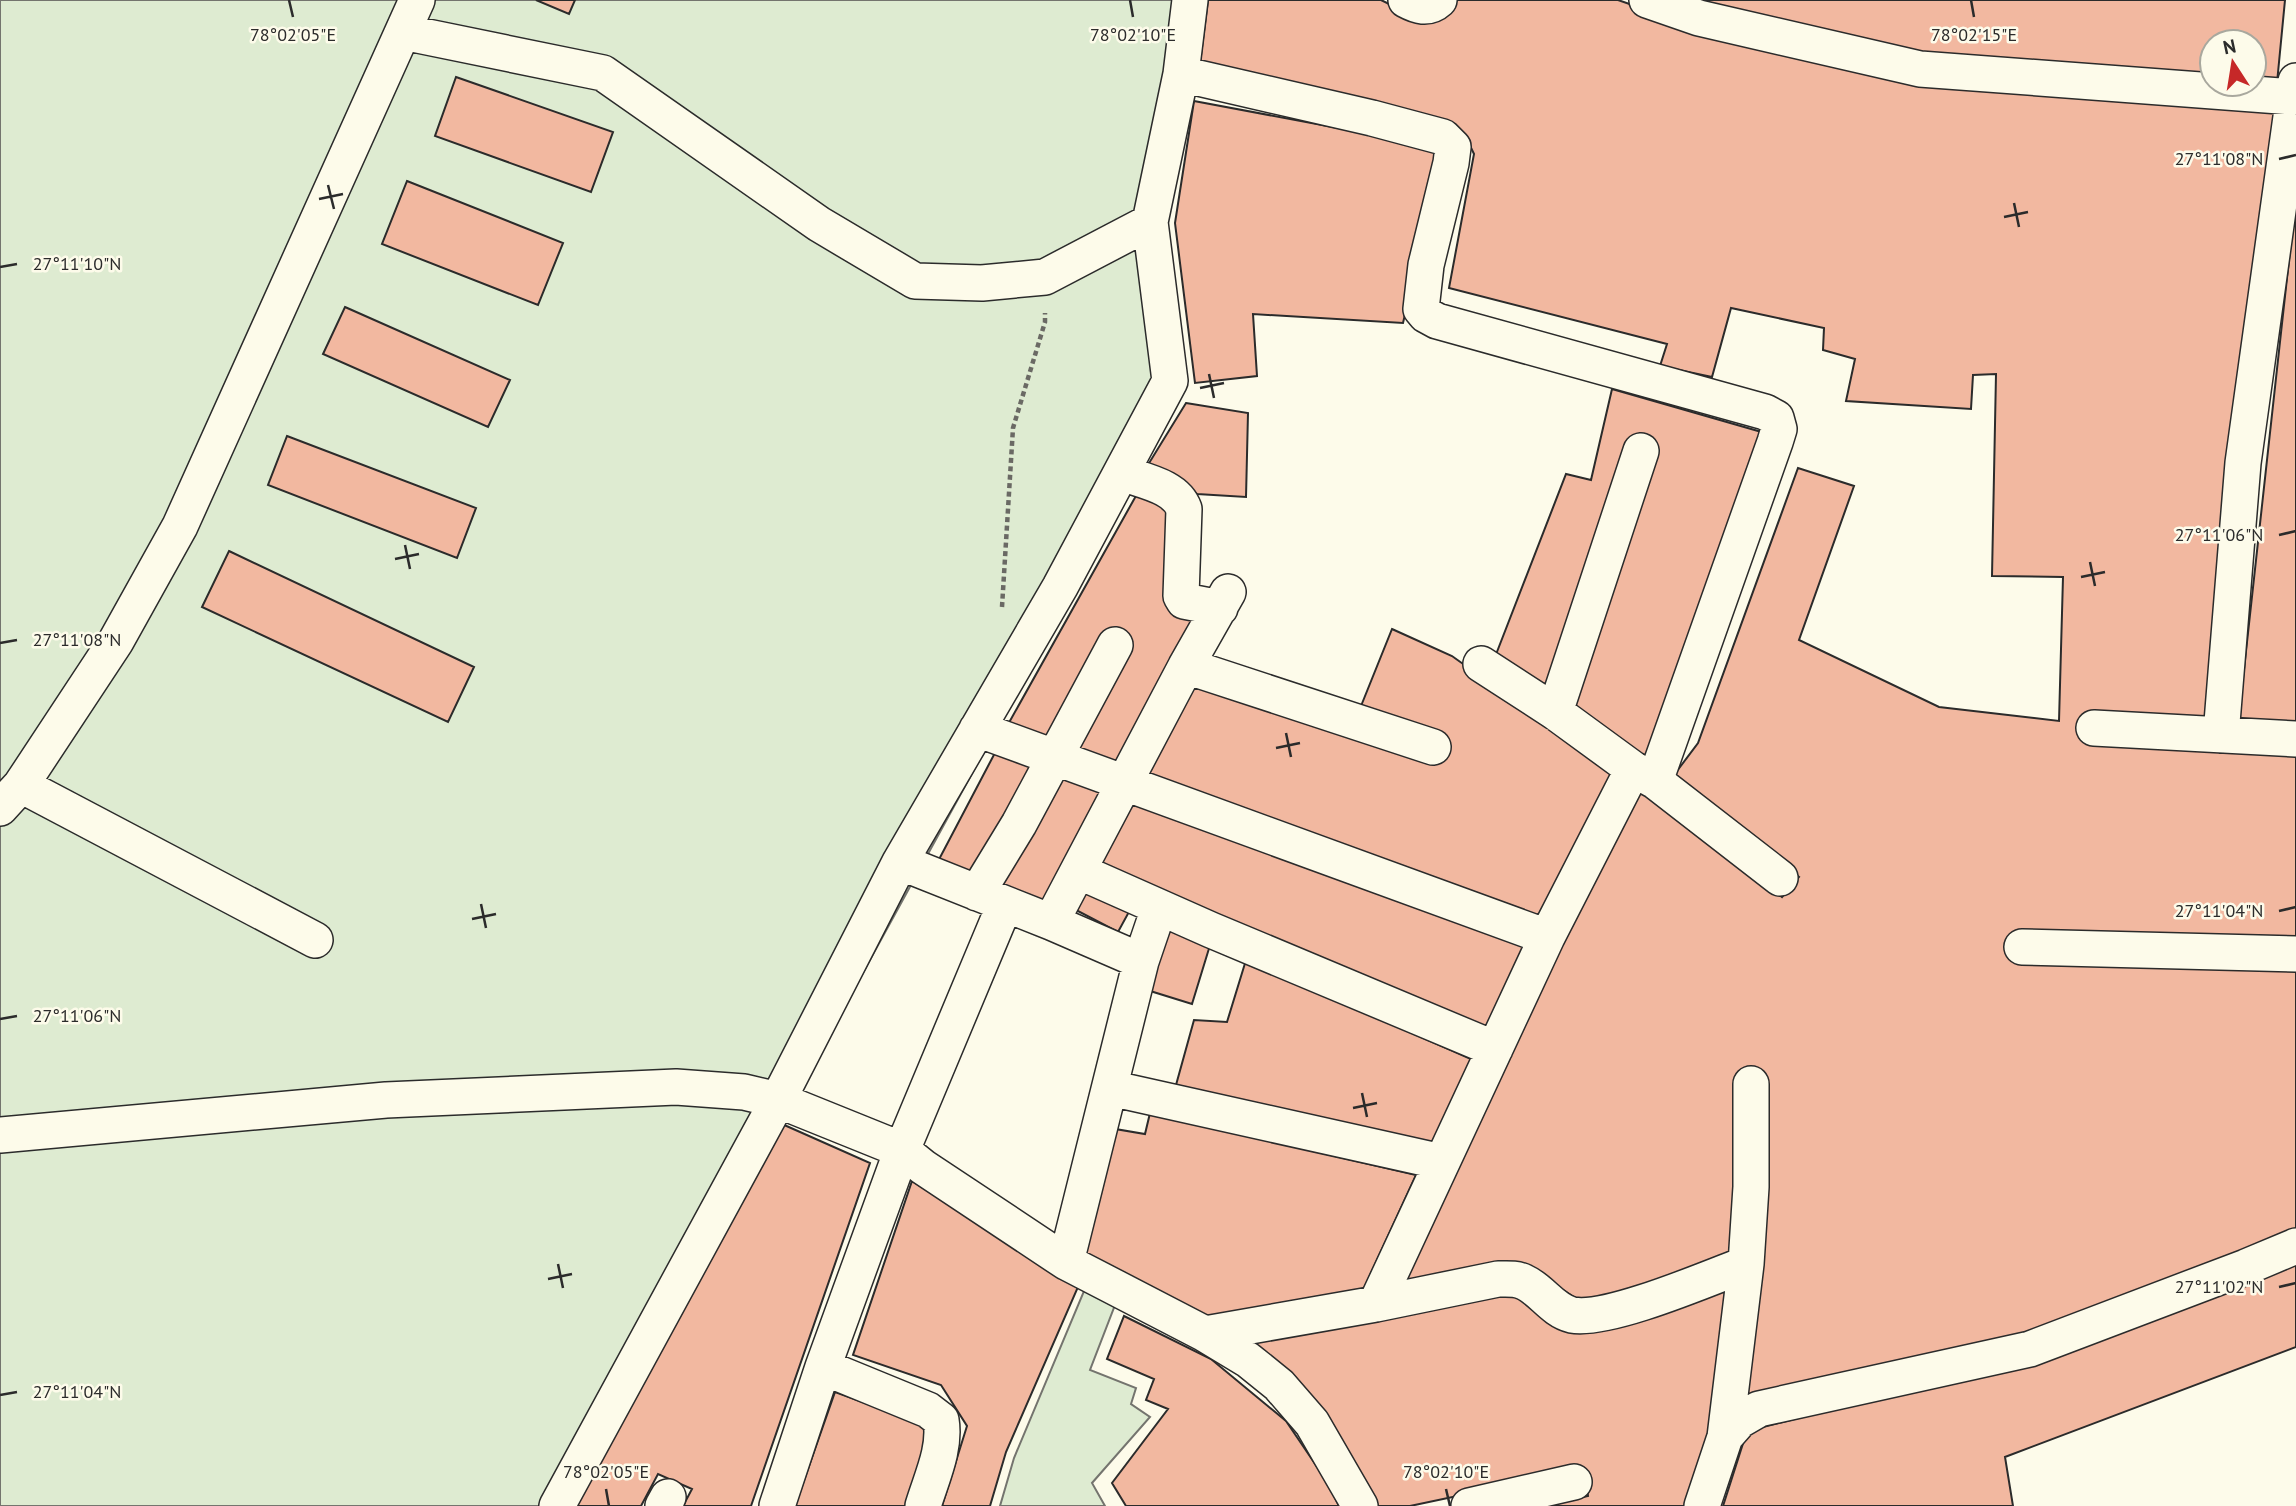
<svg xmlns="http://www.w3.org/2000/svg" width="2296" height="1506" viewBox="0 0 2296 1506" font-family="'PT Sans',sans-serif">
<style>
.green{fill:#deebd1;stroke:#74746e;stroke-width:2}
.building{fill:#f2b8a0;stroke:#2b2b2b;stroke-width:2}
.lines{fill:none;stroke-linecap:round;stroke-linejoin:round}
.street-casing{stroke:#2b2b2b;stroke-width:38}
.path{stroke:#6a6964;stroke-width:4.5;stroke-dasharray:5 3.5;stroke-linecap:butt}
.street{stroke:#fdfbea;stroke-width:35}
.ticks{fill:none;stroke:#2b2b2b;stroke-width:2.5}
.ticks-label{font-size:18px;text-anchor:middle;fill:#2b2b2b;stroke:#fdfbea;stroke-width:5;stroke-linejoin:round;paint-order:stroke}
</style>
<rect width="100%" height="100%" fill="#fdfbea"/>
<path class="green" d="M0,0h1198l-33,224 17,160 -109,205 -502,917h-571z
M1084,1291l31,14 -25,65 46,18 -5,16 19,13 -58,66 13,23h-105l14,-48z"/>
<path class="building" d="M536,0h39l-6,14z
M1208,0h173l41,20 29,-20h167l78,27 583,81 -69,615 -126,-6 -4,21 216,13v481l-257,100 -294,68 -11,-145 -149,49 -42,-27 -141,6 86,-186 153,-313 141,113 17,-20 -128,-98 27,-36 100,-275 56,18 -55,154 140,67 120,14 4,-144 -71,-1 4,-202 -23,1 -2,34 -125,-8 9,-42 -32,-9 1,-22 -93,-20 -19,69 -52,-11 7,-22 -218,-56 25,-134 -10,-21 -264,-70z
M1690,0h595l-8,83 -23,-2v-39h-42v36l-285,-21z
M456,77l157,55 -22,60 -156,-56z
M1194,101l176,33 73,19 -40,170 -150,-9 4,62 -62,7 -20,-160z
M407,181l156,62 -25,62 -156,-61z
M2296,196v530l-58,-2z
M345,307l165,73 -22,47 -165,-73z
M1612,389l153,44 -117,331 -78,-56 87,-263 -21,-10 -90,256 -51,-34 71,-183 25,6z
M1186,403l62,10 -2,84 -49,-3 -51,-26z
M287,436l189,72 -19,50 -189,-73z
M1137,494l32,14 33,112 -81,149 -47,-17 58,-110 -20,-10 -68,111 -38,-15z
M229,551l245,116 -26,55 -246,-115z
M1392,629l60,27 166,119 -78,149 -400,-146 52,-95 169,23z
M997,749l40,14 -63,120 -39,-16z
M1059,773l51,13 -62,120 -51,-19z
M1133,799l397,144 -41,91 -392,-170z
M1085,887l45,23 -12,22 -44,-23z
M1167,928l44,14 -19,62 -45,-14z
M1246,960l225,99 -40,88 -255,-62 18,-65 33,2z
M1150,1113l266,62 -55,120 -151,24 -131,-66 36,-124 30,5z
M782,1124l88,39 -119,343h-68l9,-17 -34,-15 -17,32h-68z
M912,1181l166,106 -72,165 -16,54h-48l25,-80 -26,-41 -88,-30z
M2296,1260v87l-291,110 8,49h-290l24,-75 296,-74z
M1734,1280l-23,155 -26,71h-142l45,-10 -3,-27 -175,37h-37l-125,-163 243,-51 31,3 36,28z
M1124,1316l87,43 75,62 42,62 11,23h-213l-14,-23 56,-74 -22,-9 8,-21 -47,-20z
M835,1392l88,32 7,22 -20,60h-115z"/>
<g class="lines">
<g class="street-casing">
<path id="street" d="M1406,0c11,6 22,10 33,0
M1647,0l52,18 221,51 373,28
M403,32l200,41 216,151 96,57 67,2 63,-6 105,-55 31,-148 9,-74
M1181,74l191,44 71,19 10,10 -2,16 -25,102 -5,44 5,6 11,6 328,91 11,6 3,11 -4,13 -120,339
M1122,473c21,8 54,13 62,36l-3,87 3,5 36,7
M1481,664l74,48 78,57 22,12 125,97
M1186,666l247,81
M1555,712l86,-261
M2094,728l202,11
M977,729l570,208
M2221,735l22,-272 53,-382
M21,785l294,155
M0,808l21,-23 95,-144 64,-115 237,-526
M900,862l151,60 90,39
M1078,871l133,59 284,119
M977,893l42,-69 96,-179
M1051,922l135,-256 42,-74
M2022,947l274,7
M1110,1088l332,74
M0,1135l386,-35 290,-13 68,5 34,8 124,50 21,17 143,95 139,72 43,26 31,25 33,38 48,83
M1066,1262l75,-301 18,-53
M1376,1304l171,-367 86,-168
M1205,1334l171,-30 122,-25c9,0 18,-1 26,3 18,8 28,28 48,33 35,7 137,-37 174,-51
M823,1367l105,43 13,10c5,29 -10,59 -18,86
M1725,1437l21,-173 5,-77v-103
M557,1506l221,-406 122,-238 160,-275 110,-206 -20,-159
M663,1506l5,-9
M777,1506l46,-139 79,-217 103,-246
M1469,1506l105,-24
M1702,1506l23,-69 15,-17 19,-11 271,-60 216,-82 50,-21"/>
</g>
<path class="path" d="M1002,607l11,-179 32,-106v-9"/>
<use href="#street" class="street"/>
</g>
<path class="ticks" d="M289,0l4,17M1130,0l3,17M1971,0l3,17M2279,159l17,-4M328,185l6,24M319,199l24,-5M2014,203l5,24M2004,217l24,-5M0,267l17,-3M1209,374l5,24M1200,388l24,-5M2279,535l17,-4M405,545l5,24M395,559l24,-5M2090,562l5,24M2081,577l24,-5M0,643l17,-3M1286,733l5,24M1276,748l24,-5M481,904l5,24M2279,911l17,-4M472,919l24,-5M0,1019l17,-3M1362,1093l5,24M1353,1108l24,-5M558,1264l5,24M548,1279l24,-5M2279,1287l17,-4M0,1395l17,-3M606,1489l3,17M1446,1489l4,17"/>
<g class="ticks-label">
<text x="293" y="41">78°02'05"E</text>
<text x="1133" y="41">78°02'10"E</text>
<text x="1974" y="41">78°02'15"E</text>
<text x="2219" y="165">27°11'08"N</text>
<text x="77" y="270">27°11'10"N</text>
<text x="2219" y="541">27°11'06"N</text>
<text x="77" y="646">27°11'08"N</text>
<text x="2219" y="917">27°11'04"N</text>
<text x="77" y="1022">27°11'06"N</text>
<text x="2219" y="1293">27°11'02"N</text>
<text x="77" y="1398">27°11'04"N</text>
<text x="606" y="1478">78°02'05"E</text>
<text x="1446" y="1478">78°02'10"E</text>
</g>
<g transform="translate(2233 63) rotate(348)"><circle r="33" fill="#fdfbea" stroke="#a9a89e" stroke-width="2"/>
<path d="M0-5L12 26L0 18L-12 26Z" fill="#c62828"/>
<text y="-10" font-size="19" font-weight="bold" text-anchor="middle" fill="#2b2b2b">N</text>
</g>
</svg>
